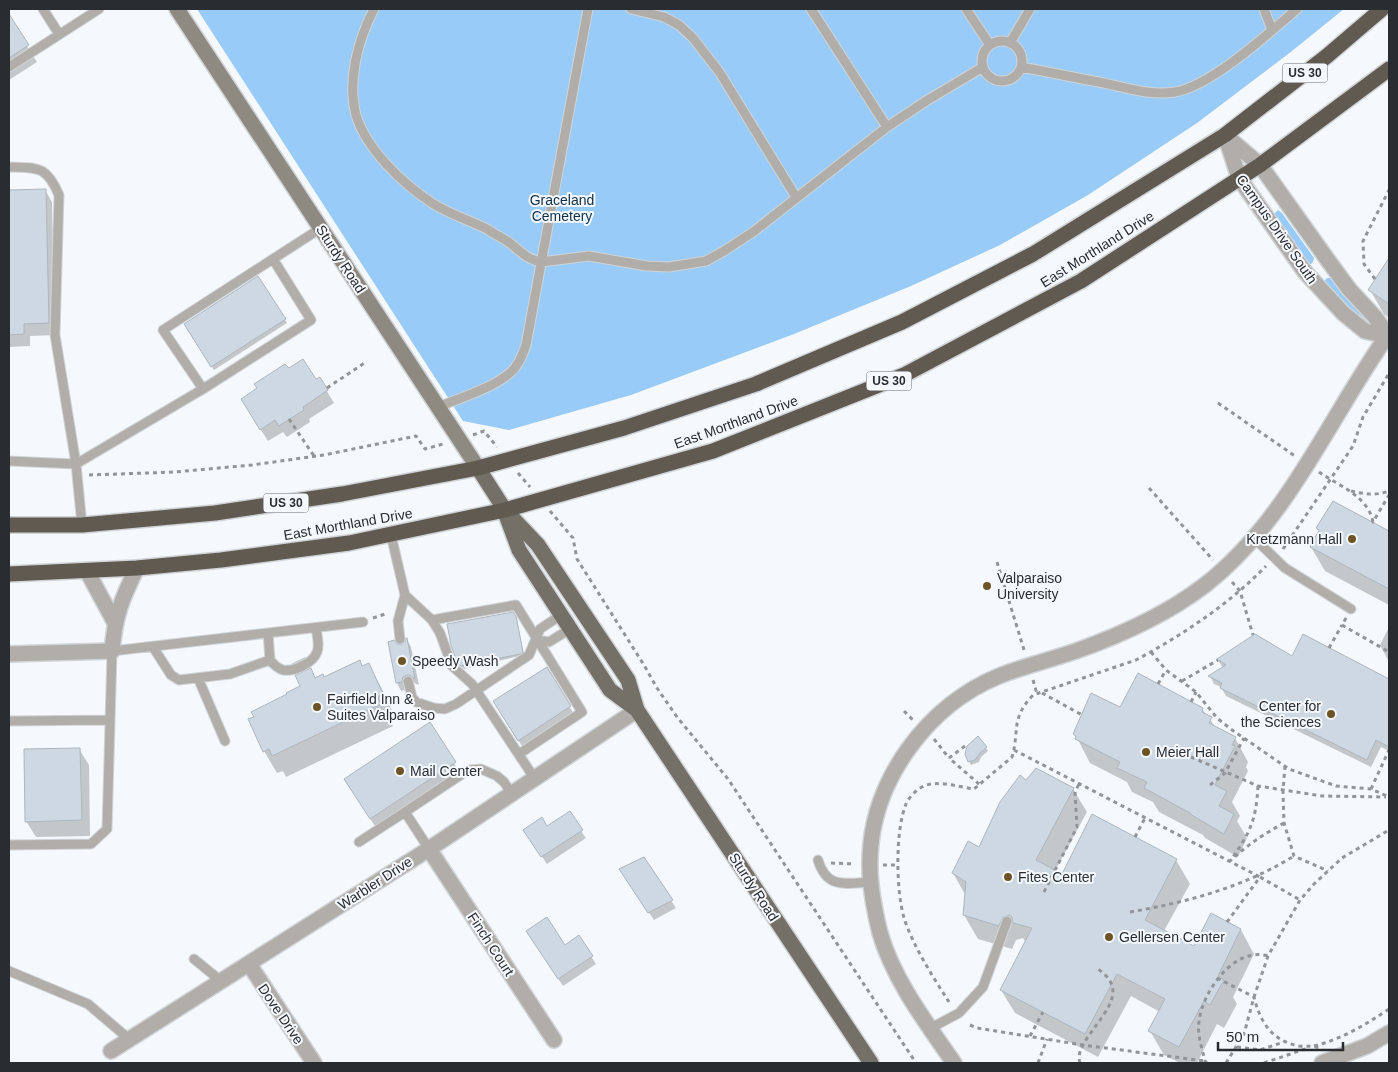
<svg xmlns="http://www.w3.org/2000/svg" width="1398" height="1072" viewBox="0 0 1398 1072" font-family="Helvetica,sans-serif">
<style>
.green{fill:#98cbf7}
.shadow{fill:#0003}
.building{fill:#ced8e2;stroke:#acb6c0}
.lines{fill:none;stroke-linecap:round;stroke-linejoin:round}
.lane-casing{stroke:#d0d4d8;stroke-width:11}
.street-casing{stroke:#d0d4d8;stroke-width:18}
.secondary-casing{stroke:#d0d4d8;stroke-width:18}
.primary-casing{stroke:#d0d4d8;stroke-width:18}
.highway-casing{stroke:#d0d4d8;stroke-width:18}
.path{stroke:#919599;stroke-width:3;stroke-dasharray:4 4;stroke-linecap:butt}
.lane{stroke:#b1aea9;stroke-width:9}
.street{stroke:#b1aea9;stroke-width:15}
.secondary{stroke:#8e8a82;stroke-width:15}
.primary{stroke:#757067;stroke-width:15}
.highway{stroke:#605a50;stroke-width:15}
.poi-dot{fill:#6d5425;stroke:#f5f9fd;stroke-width:2}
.labels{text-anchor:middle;stroke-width:4;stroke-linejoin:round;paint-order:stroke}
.shield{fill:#f5f9fd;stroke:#666a6e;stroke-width:1}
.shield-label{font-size:12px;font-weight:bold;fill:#292c30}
.park-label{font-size:14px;fill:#0e2f49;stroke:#f5f9fd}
.street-label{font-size:14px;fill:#292c30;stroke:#f5f9fd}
.poi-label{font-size:14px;fill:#292c30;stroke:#f5f9fd;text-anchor:start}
</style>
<rect width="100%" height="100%" fill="#f5f9fd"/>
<path class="green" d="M197,9h1147l-52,42 -95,72 -109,72 -88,50 -89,41 -117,48 -163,61 -122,35 -46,-9z
M1278,210l4,3 32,45 -1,4 -3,3 -3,-2 -32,-44 -1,-5z
M1327,278h4l42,47 -31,-22 -17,-19 -1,-3z"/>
<path class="shadow" d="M9,17l28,45 -28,18z
M45,190l7,12 3,133 -25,1v10l-21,1v-156z
M1389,260v58l-5,-4 -14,-24z
M258,278l29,45 -73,47 -29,-45z
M288,370l28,11 3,-3 15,25 -25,16 1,3 -23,15 -4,-5 -15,9 -19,-30z
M1334,503l55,29v73l-64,-34 -14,-24 8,-16 -1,-3z
M512,613l5,8 7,34 -60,14 -3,-3 -3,-4z
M1389,627v35l-9,-17z
M1304,636l85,44v71l-8,-4 -10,20 -145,-71 -5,-9 -7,-3 -4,-8 13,-8 -5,-8 74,-2z
M407,640l4,7 8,38 -7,-3 -6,8 -5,1 -4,-8 -8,-40 12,3z
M305,657l1,3 -13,7 -2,-3z
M360,662l2,5 6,-3 13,23 14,30 -6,2 4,7 -107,51 -3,-6 -6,2 -13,-22 -9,-34 46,-31 9,-16 6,9h8z
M546,668l31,51 -51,33 -25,-38z
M1121,709h81l15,20 18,9 13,24 -2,5 2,4 -16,31 8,14 -3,5 10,17 -9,19 -33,-19 -2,-3 -44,-23 -6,-10 -21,-10 -5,-10 -37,-19 -15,-29z
M429,724l35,55 -84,55 -35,-54z
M986,748l2,3 -7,6 -2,5 -8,3 -2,-4z
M79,749l10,16 1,71 -54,1 -10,-16z
M1027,781l46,8 14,23 -32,59 8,4 113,-15 14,24 -26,47 30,16 47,-17 13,24 -21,43 4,7 -13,24 -7,-4 -20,39h-17l-16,-8 -14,-24 10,-19 -29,-16 -33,61 -83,-44 -14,-23 25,-47 -3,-5 -7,2 -4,9 -34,-10 -14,-24 2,-19 -13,-23 26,-24z
M547,828l34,3 5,7 -39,26 -18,-26z
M644,858l32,50 -22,12 -29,-43z
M579,937l17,27 -33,22 -31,-47 32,7z"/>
<path class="building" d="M9,14l20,31 -20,13z
M46,189l3,134 -25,1v10l-15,1v-145z
M1389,258v46l-21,-14z
M258,276l28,43 -75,48 -27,-43z
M303,359l13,20 4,-2 8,13 -25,17 1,3 -25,16 -4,-6 -15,10 -19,-31 16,-11 -3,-4 31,-20 4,4z
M1333,501l56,30v58l-79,-42 9,-17 -3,-2z
M513,612l3,4 7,36 -3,2 -59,12 -4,-4 -6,-17 -4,-21z
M1255,634l37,22 11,-22 86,45v68l-13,-7 -9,20 -147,-72 2,-5 -14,-7 18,-11 -9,-6z
M406,638h1l8,41 -5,-4h-3l-4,2 -1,5 -6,1 -8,-41 6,-2 3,4 4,1 4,-3z
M360,660l2,6 7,-3 14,31 -6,3 4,7 -109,52 -3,-7 -6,3 -15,-33 6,-2 -3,-5 36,-18 -1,-1 14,-7 -5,-11 16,-7 4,10 8,-4 1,3z
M547,667l24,39 -53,35 -25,-40z
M1138,673l65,35 -1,4 10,5 -3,6 27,14 -4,8 3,1 -20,39 12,6 -8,15 15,8 -10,20 -34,-20v-1l-46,-25 3,-6 -30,-14 3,-6 -45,-23 1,-3 -3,-2 18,-41 29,14z
M430,722l26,40 -86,57 -26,-40z
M978,736l9,11 -7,6 -5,7 -7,2 -3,-8 2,-8z
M80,748l2,72 -57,2 -1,-73z
M1036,768l38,20 -38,72 26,14 30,-60 85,45 -32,61 49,26 17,-33 30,16 -23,47 6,4 -14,25 -6,-4 -25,46 -31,-16 17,-32 -48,-25 -32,60 -85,-44 32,-62 -19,-5 -1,-6 -3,-2 -6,2 -4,9 -36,-11 3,-33 -14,-9 16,-32 11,6 21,-45 20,-27 6,5z
M570,811l13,19 -42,27 -18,-27 19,-13 5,9z
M644,857l29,43 -25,13 -29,-44z
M547,917l18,28 14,-10 14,21 -35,23 -32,-48z"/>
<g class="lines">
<g class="lane-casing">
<path id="lane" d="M43,9l16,25
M374,9c-16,31 -27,71 -18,106 10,34 47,69 76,88 17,11 37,17 55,26 7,5 16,9 23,14 10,8 18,17 31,19l48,-6 58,10 22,1 37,-6 18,-10 29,-19 134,-105 39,-26 57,-34
M631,9l33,8 15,8 14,13 27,35 76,124
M811,9l76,118
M966,9l24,36
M1264,9l8,21
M982 61a20 20 0 1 1 40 0a20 20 0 1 1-40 0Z
M1010,43l20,-34
M9,67l90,-58
M1021,67c28,5 55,11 83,16 22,5 48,13 71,9 36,-6 94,-59 122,-83
M9,167c29,1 37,-2 50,28l-4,140 21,129 -67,-3
M203,389l-40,-59 158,-102
M438,407c22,-9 55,-19 73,-35 8,-7 12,-18 15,-27l62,-336
M82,525l-6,-61 127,-75 108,-69 -38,-61
M391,535l14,60 27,25 8,13 12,33 20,18 63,95
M1254,538l31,30 66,41
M432,620l84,-15 66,107 -63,42
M400,639l-2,-18 7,-26
M537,640l12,2 21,-13
M153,647l18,28 8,5 51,-6 40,-14 -2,-27
M270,660c4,5 7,8 13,10 11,2 30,-7 34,-18 3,-7 0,-17 -1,-24
M198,678l27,63
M408,681l4,16 4,5 18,6 11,1 11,-5 73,-49 11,-26 21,-14
M9,721l100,-1
M405,812l63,-42 13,-1 16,7 7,6 8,12
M359,842l46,-30 24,37
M9,845l82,-1 16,-15 5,-178 251,-29
M818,860c9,30 28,23 54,22
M194,959l27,22
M9,971l79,33 41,35
M931,1028l28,-15 24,-26 24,-66"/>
</g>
<g class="street-casing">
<path id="street" d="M1225,135l14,43 66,94 38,41 22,18 22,5
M1226,136l34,29 67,94 22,30 26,28 14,20
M87,571l28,52
M9,654l103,-3c3,-35 9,-51 25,-83
M429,849l125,191
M249,964l65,99
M111,1051l318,-202 208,-139
M954,1063c-27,-39 -61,-84 -74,-130 -6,-24 -11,-51 -10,-75 2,-78 58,-153 129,-182 25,-10 51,-16 77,-25 45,-16 90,-36 129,-66 83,-65 123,-165 182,-249
M1322,1063l45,-17 22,-13"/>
</g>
<g class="secondary-casing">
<path id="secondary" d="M177,9l301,459"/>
</g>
<g class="primary-casing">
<path id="primary" d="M478,468l27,42 33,35 90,135 9,30 234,353
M506,515l13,35 91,140 27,20"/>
</g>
<g class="highway-casing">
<path id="highway" d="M9,525h73l133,-12 127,-19 136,-26 146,-40 132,-44 146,-62 131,-68 192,-119 102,-79 55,-47
M9,574l128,-6 84,-8 128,-17 156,-33 208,-59 191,-76 177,-94 179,-116 129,-96"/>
</g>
<path class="path" d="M1375,279l-11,-15 -1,-23 26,-51
M327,388l39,-26
M1218,403l77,53
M289,419l25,37
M473,435l11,-4 13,16
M1319,472c20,14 49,24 54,50l16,-27
M518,473l12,14
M89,475l86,-3 77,-7 72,-10 92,-19 9,13 18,-5
M1149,488l64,72
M1351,491c13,3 25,5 38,0
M550,511l23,27 4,21 67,106 13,23 20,29 51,62 188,284
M1283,549l70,-103 10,-29 25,-42 1,1
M997,562l28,91
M1232,582l8,9 13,44
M373,618l15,-5
M1346,618l-4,7 47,27
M1329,648l13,-23
M1151,652l15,18 30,22 21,26 15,12 57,39 47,17 35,3 18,8
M1033,680l4,14
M1182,681l36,-21
M1158,684l8,-14
M1042,693l42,23
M1191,702l5,-10
M904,711l9,9
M934,739l15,19
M965,746l-16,12 30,26
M1014,750l246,127
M1191,757l67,29 64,10 64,1
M1285,766l-2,25 1,32 10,33 34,15
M1210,785l15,-12 19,-35
M1258,786c-2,35 -8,47 -28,75 17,-16 34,-27 54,-38
M1371,789l18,-39
M1135,837l10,-19
M831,863l24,1
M883,865h15
M1044,892l33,-65 -2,-35 4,-8
M1130,912c58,-10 114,-25 164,-56
M1227,922l33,-45 40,23
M1217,978l37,19c6,25 18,44 45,49 7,1 13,-1 20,2
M949,1002c-16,-25 -36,-56 -45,-84 -8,-28 -9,-87 2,-114 3,-7 11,-15 18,-18 14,-6 35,1 50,3l38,-32c8,-28 -2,-37 21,-62l103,-35c48,-26 92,-55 130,-94
M970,1025l7,3 106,17 122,16
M1030,1036l13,-24
M1314,1046c28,-7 51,-21 75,-37
M1237,1047l23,3 24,-8
M1038,1063l9,-24
M1080,1063c-8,-21 40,-53 32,-77 -2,-8 -9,-13 -15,-18
M1207,1063l-2,-2c-3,-13 -8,-26 -6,-39 3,-30 35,-76 69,-66
M1226,1063l18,-29 10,-37 14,-41 32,-56 14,-16 28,-26 47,-28
M1264,1063l44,-15"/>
<use href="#lane" class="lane"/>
<use href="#street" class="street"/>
<use href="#secondary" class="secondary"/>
<use href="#primary" class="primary"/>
<use href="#highway" class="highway"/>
</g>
<g class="poi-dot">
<circle cx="1352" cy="539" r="5"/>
<circle cx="987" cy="586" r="5"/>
<circle cx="402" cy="661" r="5"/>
<circle cx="317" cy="707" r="5"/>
<circle cx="1331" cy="714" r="5"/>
<circle cx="1146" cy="752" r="5"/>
<circle cx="400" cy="771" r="5"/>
<circle cx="1008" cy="877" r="5"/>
<circle cx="1109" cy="937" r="5"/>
</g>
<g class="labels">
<g class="shield">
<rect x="1282.5" y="63.5" width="45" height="19" rx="4"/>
<rect x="866.5" y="371.5" width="45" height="19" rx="4"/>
<rect x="263.5" y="493.5" width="45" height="19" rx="4"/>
</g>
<g class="shield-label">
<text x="1305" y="77">US 30</text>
<text x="889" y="385">US 30</text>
<text x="286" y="507">US 30</text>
</g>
<g class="park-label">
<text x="562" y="205">Graceland<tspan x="562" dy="16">Cemetery</tspan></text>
</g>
<g class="street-label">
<text transform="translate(1277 229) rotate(55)" y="5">Campus Drive South</text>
<text transform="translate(1097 249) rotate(-32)" y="5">East Morthland Drive</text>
<text transform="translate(341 259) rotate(57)" y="5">Sturdy Road</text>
<text transform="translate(736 422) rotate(-20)" y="5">East Morthland Drive</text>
<text transform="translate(348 524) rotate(-10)" y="5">East Morthland Drive</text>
<text transform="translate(375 883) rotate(-33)" y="5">Warbler Drive</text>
<text transform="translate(754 887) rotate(57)" y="5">Sturdy Road</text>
<text transform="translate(491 944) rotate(57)" y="5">Finch Court</text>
<text transform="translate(281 1014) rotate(56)" y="5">Dove Drive</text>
</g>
<g class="poi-label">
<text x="1342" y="544" text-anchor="end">Kretzmann Hall</text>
<text x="997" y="583">Valparaiso<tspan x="997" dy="16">University</tspan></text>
<text x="412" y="666">Speedy Wash</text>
<text x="327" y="704">Fairfield Inn &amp;<tspan x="327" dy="16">Suites Valparaiso</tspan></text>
<text x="1321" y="711" text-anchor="end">Center for<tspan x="1321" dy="16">the Sciences</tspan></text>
<text x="1156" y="757">Meier Hall</text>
<text x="410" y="776">Mail Center</text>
<text x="1018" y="882">Fites Center</text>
<text x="1119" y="942">Gellersen Center</text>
</g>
</g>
<rect width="1398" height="1072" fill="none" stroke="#292c30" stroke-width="20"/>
<path d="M1218 1042v8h125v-8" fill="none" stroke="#292c30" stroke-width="2.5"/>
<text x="1226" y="1042" font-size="15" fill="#292c30" stroke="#f5f9fd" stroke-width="4" paint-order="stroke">50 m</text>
</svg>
